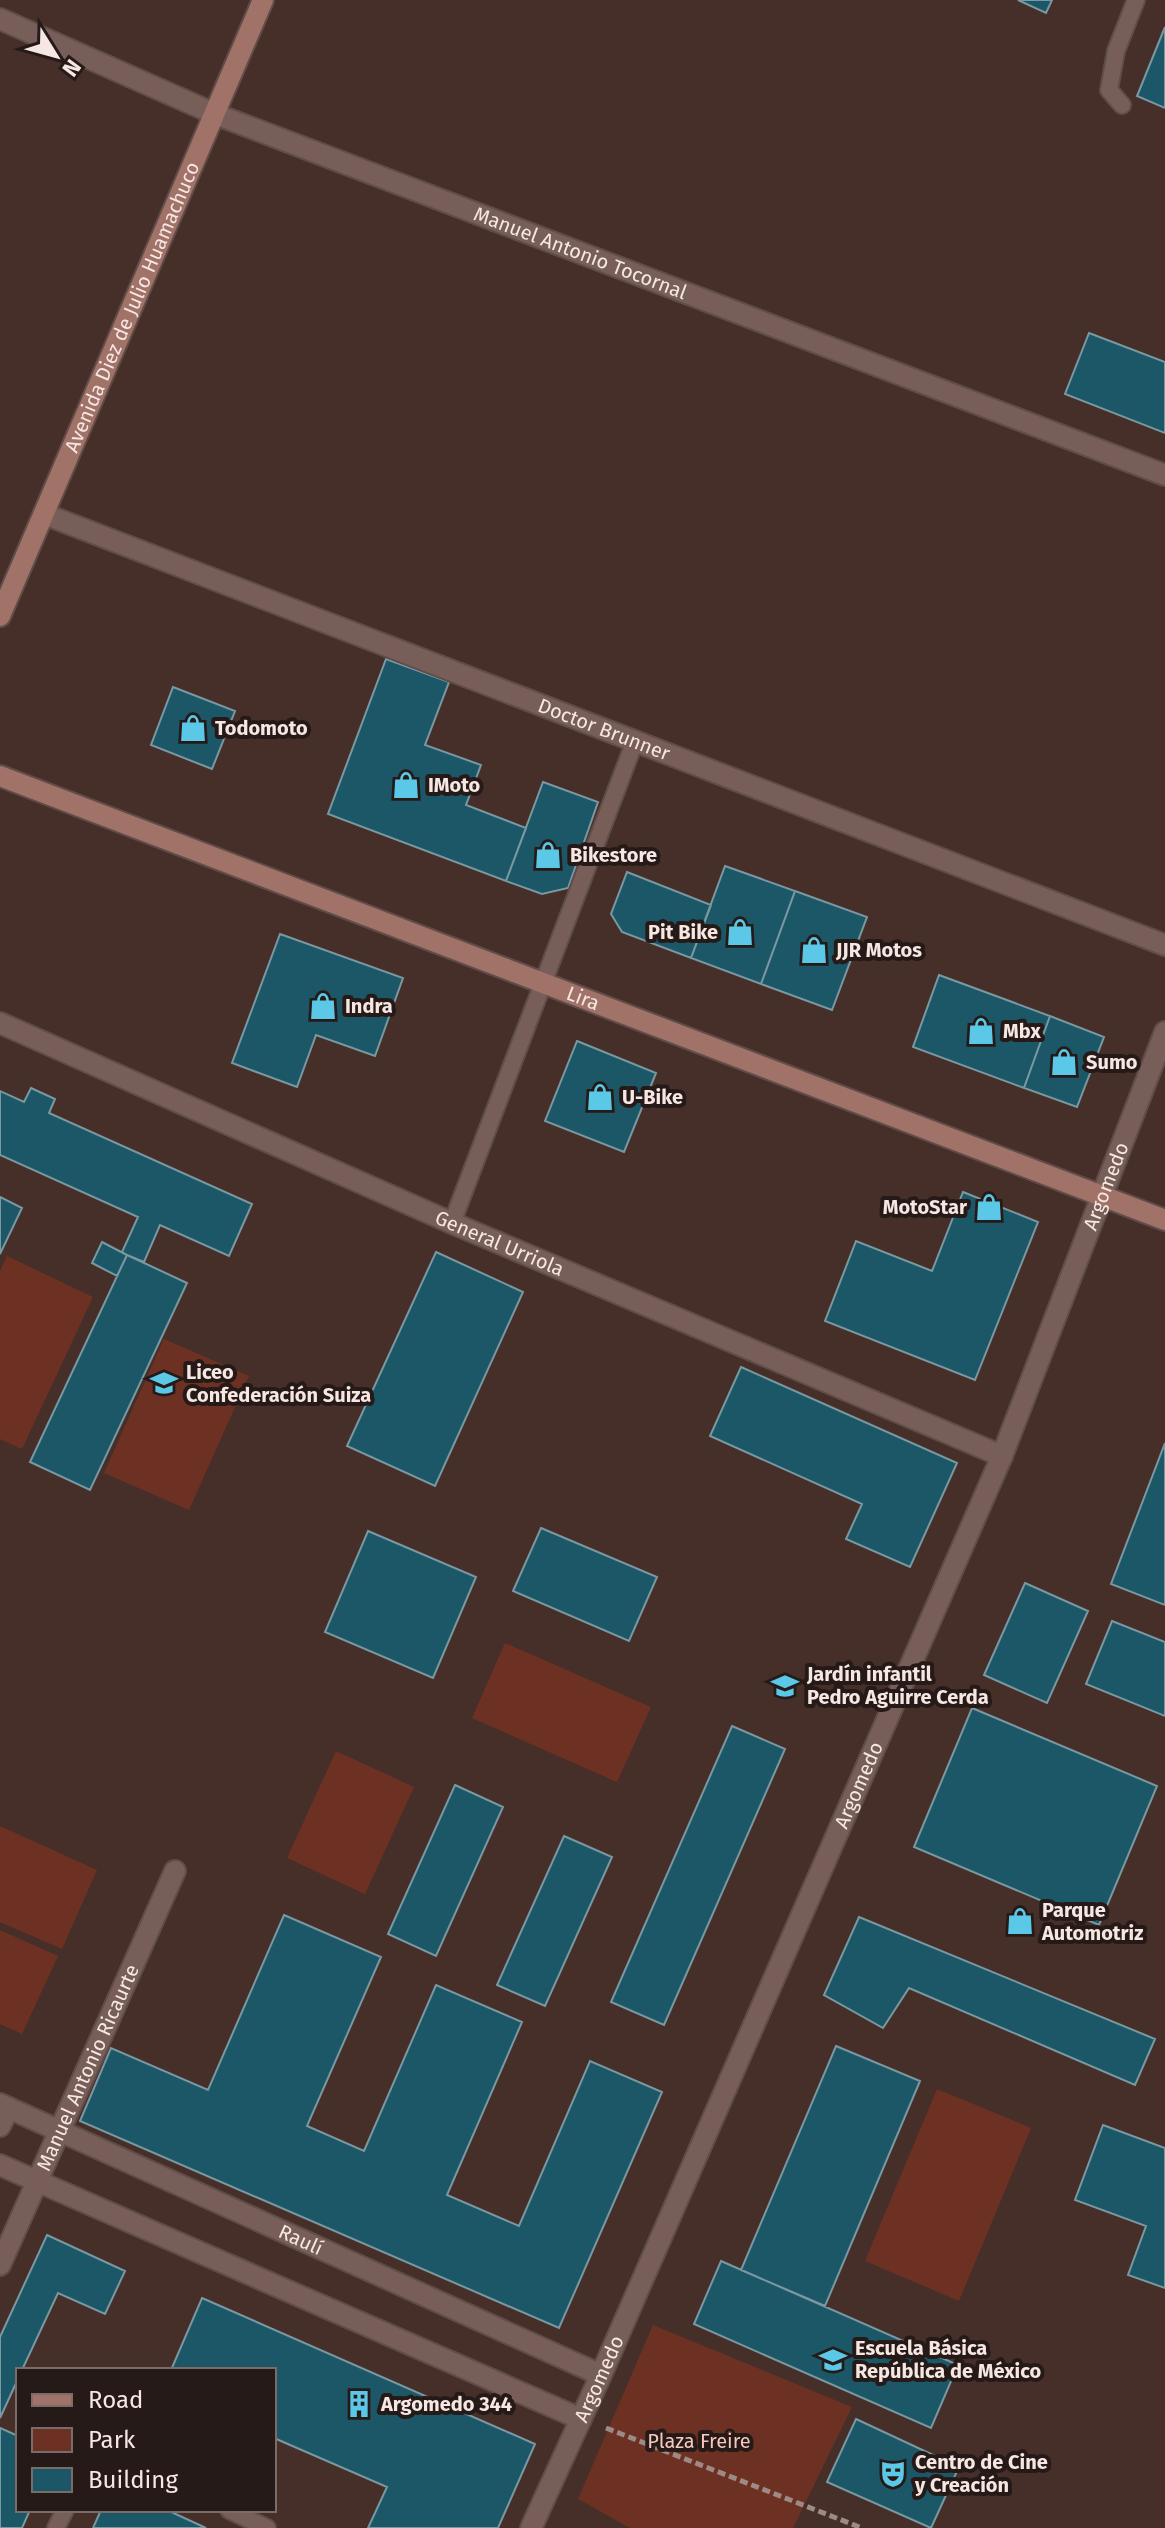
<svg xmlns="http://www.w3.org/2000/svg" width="1165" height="2528" viewBox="0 0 1165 2528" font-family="'Fira Sans',sans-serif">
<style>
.green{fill:#6d3124}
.building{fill:#1c5768;stroke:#7a98a1;stroke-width:2}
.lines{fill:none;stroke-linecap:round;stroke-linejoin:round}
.service-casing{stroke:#604c48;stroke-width:20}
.minor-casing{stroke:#604c48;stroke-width:24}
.secondary-casing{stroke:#604c48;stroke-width:24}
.path{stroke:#9e8a85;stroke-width:5;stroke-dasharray:8 4;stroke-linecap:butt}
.service{stroke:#785e58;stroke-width:16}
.minor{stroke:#785e58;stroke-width:20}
.secondary{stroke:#a07268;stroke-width:20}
.labels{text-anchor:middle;stroke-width:8;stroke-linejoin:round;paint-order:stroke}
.street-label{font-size:20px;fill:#f7e7e3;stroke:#251a17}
.poi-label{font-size:20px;font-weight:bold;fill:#f7e7e3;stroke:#251a17;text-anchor:start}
.park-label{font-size:20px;fill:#f7c9be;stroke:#251a17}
</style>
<rect width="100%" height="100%" fill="#462f29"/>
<path class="green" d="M7,1256l86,41 -71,152 -22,-10v-168z
M164,1339l85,37 -60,134 -85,-37z
M505,1643l146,64 -34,75 -145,-64z
M336,1751l78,36 -49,107 -78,-36z
M0,1826l97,44 -35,79 -62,-27z
M0,1930l58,26 -36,78 -22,-10z
M937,2089l94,39 -72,173 -94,-40z
M653,2325l199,82 -59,121h-163l-52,-29z"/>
<path class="building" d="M1018,0h34l-6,13z
M1165,27v81l-28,-12z
M1089,333l76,29v71l-100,-39z
M386,659l63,23 -24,63 56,20 -15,40 60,23 -20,53 -178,-67z
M173,687l62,24 -23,58 -61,-24z
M543,782l55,20 -30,86 -26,6 -36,-13z
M725,866l70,25 -34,93 -70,-26z
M627,872l84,33 -20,53 -69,-26 -11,-18z
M795,891l72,26 -35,93 -71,-26z
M280,934l123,44 -28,78 -59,-21 -19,52 -65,-24z
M939,975l111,41 -26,72 -111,-41z
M1050,1016l54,21 -27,70 -53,-19z
M577,1041l79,32 -32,79 -79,-31z
M31,1088l24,11 -6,14 203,91 -23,52 -69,-31 -16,37 -17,-7 -5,-3 16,-35 -138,-62v-64l24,11z
M963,1192l75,30 -63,158 -150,-59 31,-80 76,30z
M0,1197l22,11 -22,46z
M102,1242l25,13 -10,21 -25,-13z
M436,1252l87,40 -88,194 -88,-40z
M127,1255l60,28 -97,207 -60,-28z
M741,1367l216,96 -47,104 -64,-28 16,-35 -152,-68z
M1165,1443v162l-54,-21z
M541,1528l116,49 -28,64 -116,-50z
M368,1531l108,46 -43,101 -108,-46z
M1025,1583l63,28 -41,92 -63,-28z
M1112,1621l53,21v74l-79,-32z
M972,1708l185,78 -58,139 -185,-78z
M732,1726l53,23 -121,276 -53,-23z
M455,1785l48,22 -67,149 -48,-22z
M564,1836l48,21 -67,149 -48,-21z
M284,1915l97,42 -74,169 57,25 72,-166 86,37 -75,173 72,31 71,-165 72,31 -103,236 -479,-207 31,-73 97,42z
M859,1917l296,122 -20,46 -226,-97 -26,40 -59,-33z
M836,2046l84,35 -95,225 -84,-36z
M1103,2125l62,23v140l-37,-13 18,-49 -71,-26z
M47,2235l78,36 -20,43 -47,-21 -36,77h-4v9l-18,39v-81z
M721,2261l237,104 -27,63 -237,-104z
M202,2298l333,146 -37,84h-130l19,-41 -113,-49v-68h-103z
M856,2419l103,48 -28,61 -104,-46z
M0,2428l18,8v74h12l-8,18h-22z
M101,2510h66l39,18h-113z"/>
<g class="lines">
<g class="service-casing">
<path id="service" d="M1122,105l-13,-15 7,-39 20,-51
M452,1223l183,-482
M229,2510l38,18
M56,2528l9,-18"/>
</g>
<g class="minor-casing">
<g id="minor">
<path id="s1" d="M0,19l215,95 950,361"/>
<path id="s2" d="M44,514l1121,431"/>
<path id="s3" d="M0,1023l452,200 550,233"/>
<path id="s4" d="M0,2104l601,271"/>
<path d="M0,2126l9,-18"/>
<path d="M0,2165l581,254"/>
<path id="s5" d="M0,2265l175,-394"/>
<path id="s6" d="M531,2528l70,-153 401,-919 163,-424"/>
</g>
</g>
<g class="secondary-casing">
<g id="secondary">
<path id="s7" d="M0,616l263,-616"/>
<path id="s8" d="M0,776l1165,444"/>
</g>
</g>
<path class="path" d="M606,2428l256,100"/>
<use href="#service" class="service"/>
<use href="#minor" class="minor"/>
<use href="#secondary" class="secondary"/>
</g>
<defs>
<g id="shop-bare" transform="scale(2.16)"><path d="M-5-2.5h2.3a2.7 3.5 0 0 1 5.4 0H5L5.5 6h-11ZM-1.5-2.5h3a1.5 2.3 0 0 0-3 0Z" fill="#5bc8e7" stroke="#251a17" stroke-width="2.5" paint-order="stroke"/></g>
<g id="school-bare" transform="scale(2.16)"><path d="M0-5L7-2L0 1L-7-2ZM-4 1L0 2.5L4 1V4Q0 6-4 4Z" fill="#5bc8e7" stroke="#251a17" stroke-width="2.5" paint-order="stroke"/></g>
<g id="building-bare" transform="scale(2.16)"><path d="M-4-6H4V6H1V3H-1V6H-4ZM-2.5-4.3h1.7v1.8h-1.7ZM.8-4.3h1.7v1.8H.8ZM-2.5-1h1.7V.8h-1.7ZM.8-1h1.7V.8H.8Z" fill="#5bc8e7" stroke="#251a17" stroke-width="2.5" paint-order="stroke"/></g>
<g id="theatre-bare" transform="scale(2.16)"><path d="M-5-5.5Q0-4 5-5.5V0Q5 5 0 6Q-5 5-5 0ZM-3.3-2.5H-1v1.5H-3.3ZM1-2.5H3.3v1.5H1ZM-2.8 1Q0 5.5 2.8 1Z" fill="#5bc8e7" stroke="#251a17" stroke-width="2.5" paint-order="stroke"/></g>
</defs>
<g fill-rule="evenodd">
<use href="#shop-bare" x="193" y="728"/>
<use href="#shop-bare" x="406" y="785"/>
<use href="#shop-bare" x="548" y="855"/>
<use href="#shop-bare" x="740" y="932"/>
<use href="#shop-bare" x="814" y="950"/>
<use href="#shop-bare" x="323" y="1006"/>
<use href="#shop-bare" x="981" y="1031"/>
<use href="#shop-bare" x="1064" y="1062"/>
<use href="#shop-bare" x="600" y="1097"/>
<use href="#shop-bare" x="989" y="1207"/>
<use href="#school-bare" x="164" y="1383"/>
<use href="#school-bare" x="785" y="1686"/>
<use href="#shop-bare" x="1020" y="1921"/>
<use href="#school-bare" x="833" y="2360"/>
<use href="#building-bare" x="359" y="2404"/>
<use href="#theatre-bare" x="893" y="2474"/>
</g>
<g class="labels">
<g class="street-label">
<text dy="7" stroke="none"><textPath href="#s1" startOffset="626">Manuel Antonio Tocornal</textPath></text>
<text dy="7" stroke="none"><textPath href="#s7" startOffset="336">Avenida Diez de Julio Huamachuco</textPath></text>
<text dy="7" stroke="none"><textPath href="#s2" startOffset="600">Doctor Brunner</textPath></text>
<text dy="7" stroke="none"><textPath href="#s8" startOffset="624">Lira</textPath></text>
<text dy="7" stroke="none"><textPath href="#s6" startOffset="1460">Argomedo</textPath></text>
<text dy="7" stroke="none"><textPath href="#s3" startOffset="546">General Urriola</textPath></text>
<text dy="7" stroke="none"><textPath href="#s6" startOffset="812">Argomedo</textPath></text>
<text dy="7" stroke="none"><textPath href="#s5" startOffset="216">Manuel Antonio Ricaurte</textPath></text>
<text dy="7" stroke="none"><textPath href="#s4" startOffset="330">Raulí</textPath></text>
<text dy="7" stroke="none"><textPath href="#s6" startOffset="164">Argomedo</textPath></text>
</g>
<g class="poi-label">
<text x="215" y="735">Todomoto</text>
<text x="428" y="792">IMoto</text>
<text x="570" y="862">Bikestore</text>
<text x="718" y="939" text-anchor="end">Pit Bike</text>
<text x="836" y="957">JJR Motos</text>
<text x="345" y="1013">Indra</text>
<text x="1003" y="1038">Mbx</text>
<text x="1086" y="1069">Sumo</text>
<text x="622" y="1104">U-Bike</text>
<text x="967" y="1214" text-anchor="end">MotoStar</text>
<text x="186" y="1379">Liceo<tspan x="186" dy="23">Confederación Suiza</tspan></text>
<text x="807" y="1681">Jardín infantil<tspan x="807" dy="23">Pedro Aguirre Cerda</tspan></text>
<text x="1042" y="1917">Parque<tspan x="1042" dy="23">Automotriz</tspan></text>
<text x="855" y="2355">Escuela Básica<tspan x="855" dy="23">República de México</tspan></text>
<text x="381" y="2411">Argomedo 344</text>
<text x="915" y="2469">Centro de Cine<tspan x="915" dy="23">y Creación</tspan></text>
</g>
<g class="park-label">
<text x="699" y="2448">Plaza Freire</text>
</g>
</g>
<rect x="16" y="2368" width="260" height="144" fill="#251a17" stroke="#796c69" stroke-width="2"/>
<rect x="32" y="2394" width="40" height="12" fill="#a07268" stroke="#796c69" stroke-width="2"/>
<text x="88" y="2408" font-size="24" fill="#f7e7e3">Road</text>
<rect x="32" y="2428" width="40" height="24" fill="#6d3124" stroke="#796c69" stroke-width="2"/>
<text x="88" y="2448" font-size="24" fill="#f7e7e3">Park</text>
<rect x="32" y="2468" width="40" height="24" fill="#1c5768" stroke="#796c69" stroke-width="2"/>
<text x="88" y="2488" font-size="24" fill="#f7e7e3">Building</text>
<g transform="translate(56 56) rotate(127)" stroke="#251a17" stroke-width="6" paint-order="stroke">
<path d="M0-6L14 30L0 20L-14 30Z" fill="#f7e7e3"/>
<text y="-12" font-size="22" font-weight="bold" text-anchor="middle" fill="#f7e7e3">N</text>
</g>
</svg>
